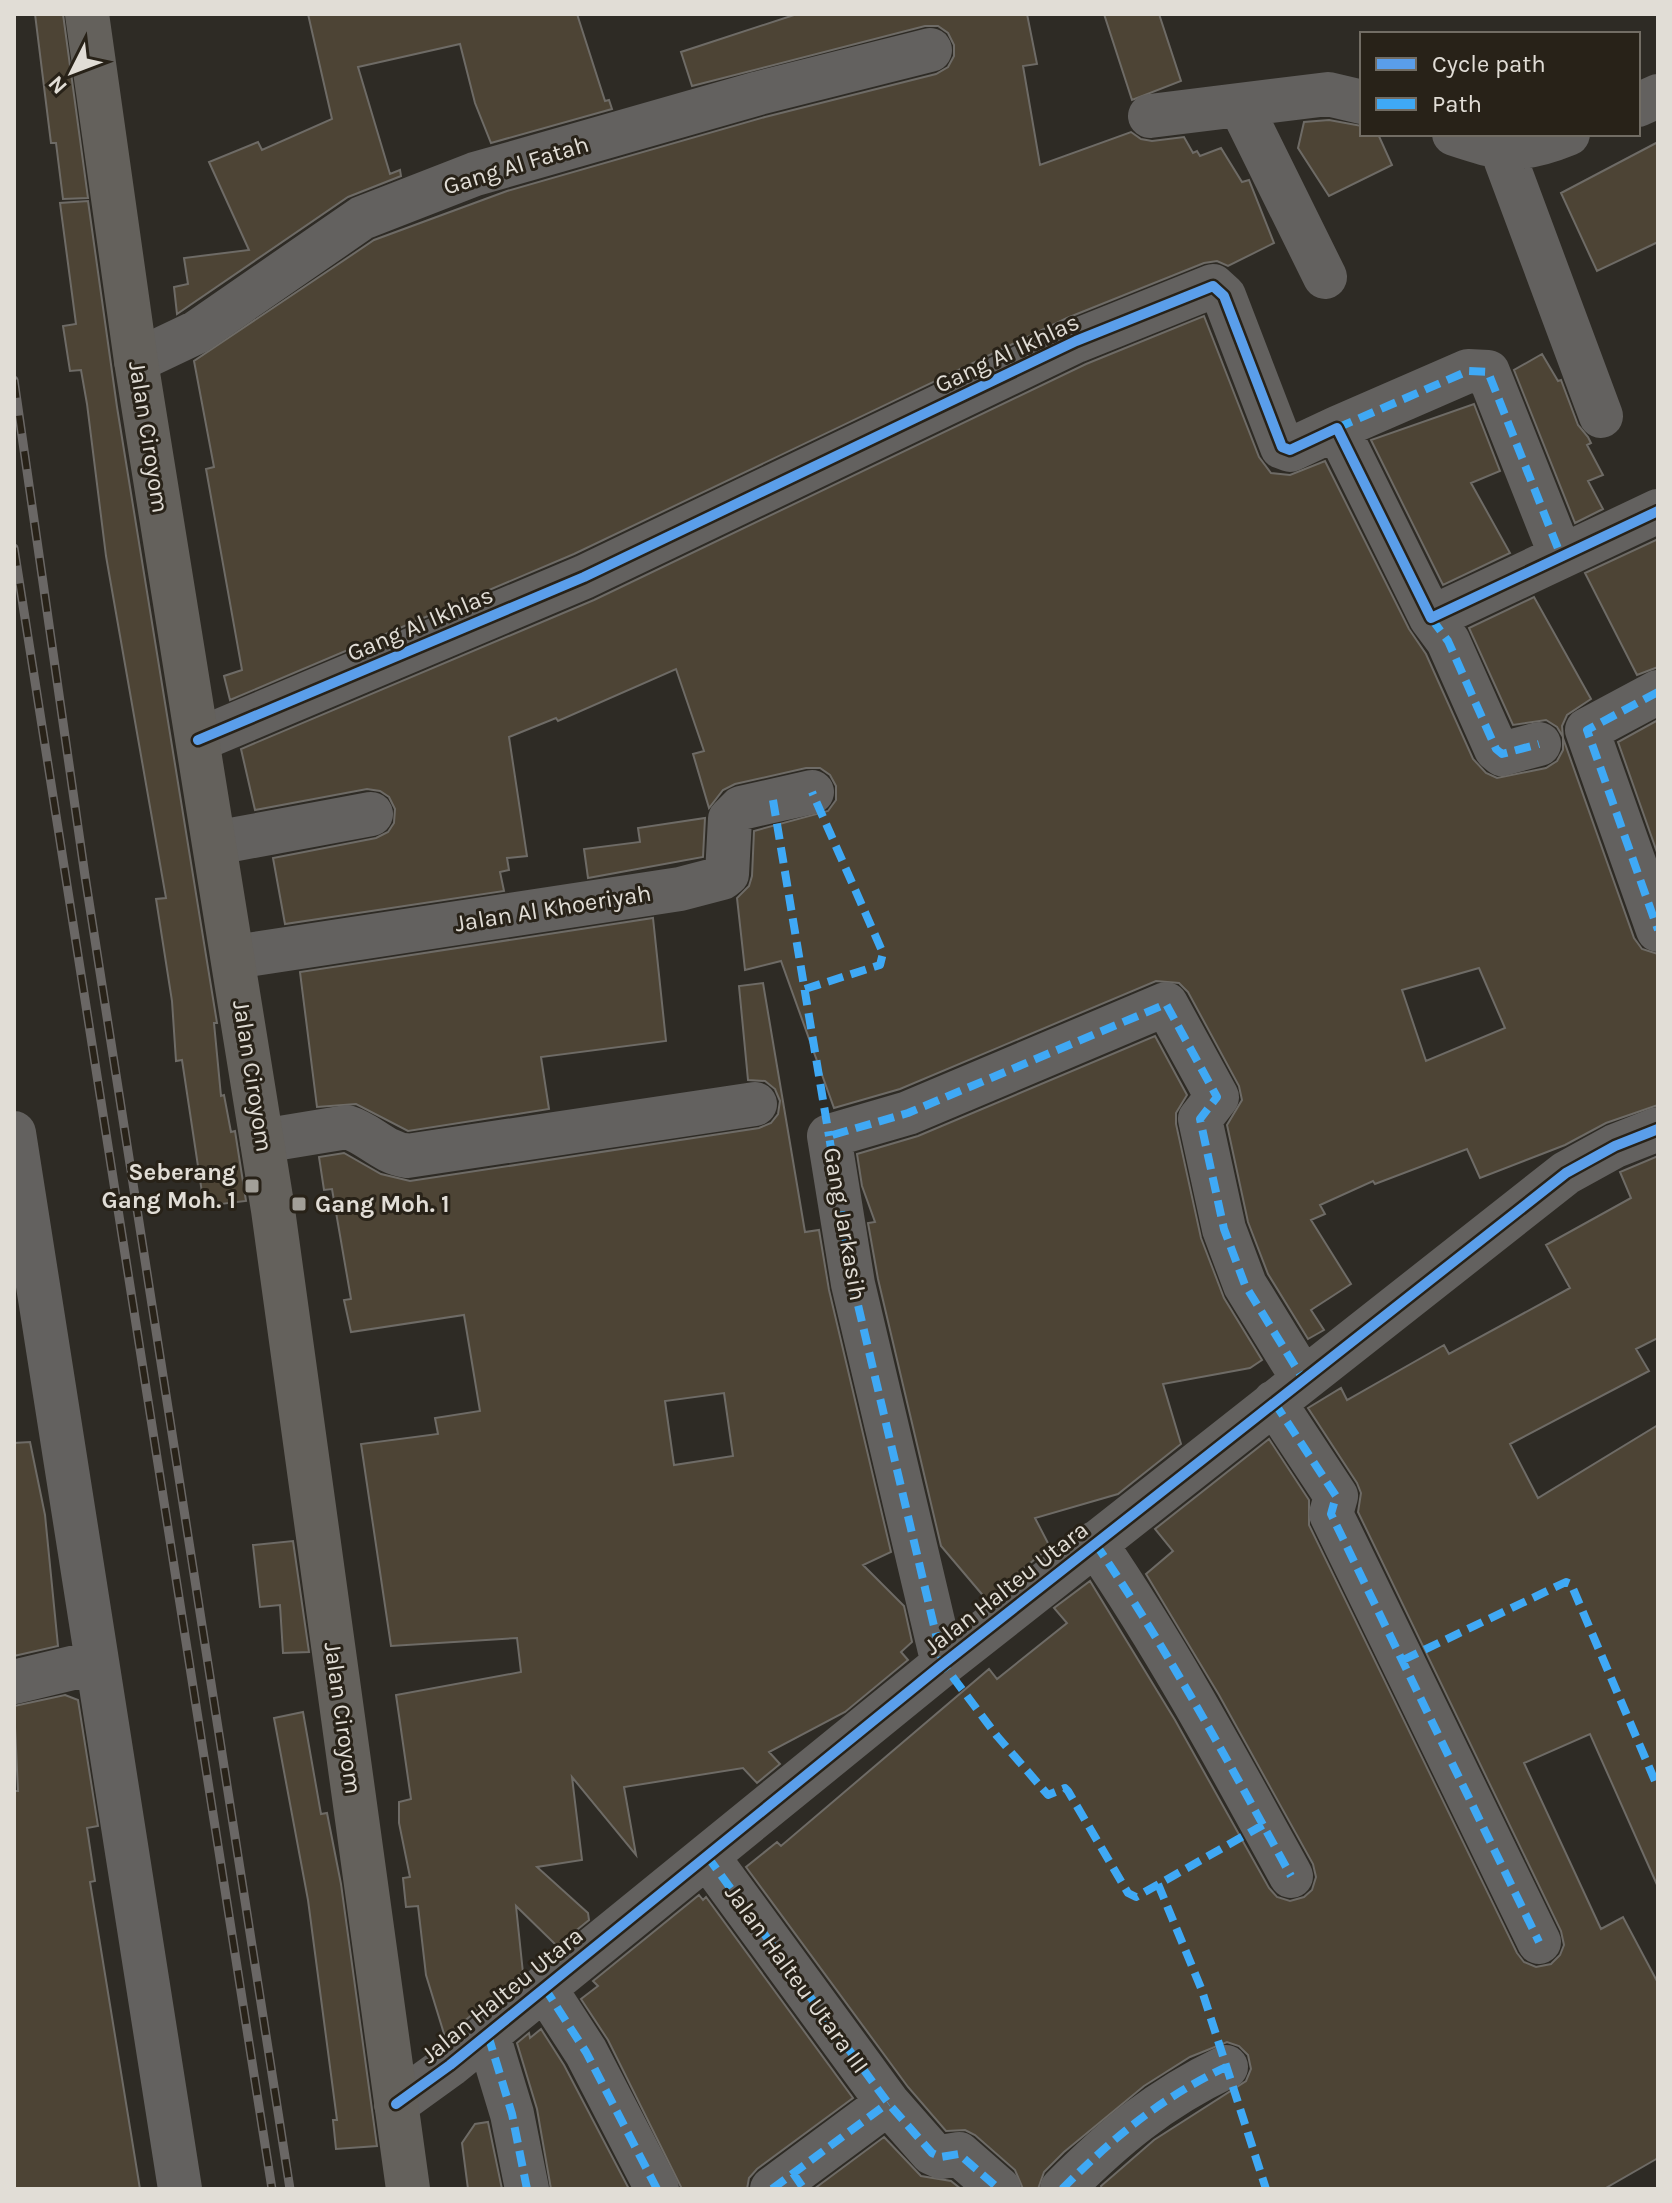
<svg xmlns="http://www.w3.org/2000/svg" width="1672" height="2203" viewBox="0 0 1672 2203" font-family="Karla,sans-serif">
<style>
.building{fill:#4d4435;stroke:#6e6b66;stroke-width:2;fill-rule:evenodd}
.lines{fill:none;stroke-linecap:round;stroke-linejoin:round}
.minor{stroke:#63615f;stroke-width:44}
.major{stroke:#64615c;stroke-width:44}
.rail-casing{stroke:#6a6765;stroke-width:9}
.rail{stroke:#282218;stroke-width:6;stroke-dasharray:18;stroke-linecap:butt}
.quiet{stroke:#3fa9f5;stroke-width:8;stroke-dasharray:16 8;stroke-linecap:butt}
.cycleway-casing{stroke:#282218;stroke-width:15}
.cycleway{stroke:#5a9eea;stroke-width:10}
.poi-dot{fill:#a29f98;stroke:#282218;stroke-width:3}
.labels{text-anchor:middle;stroke-width:6;stroke-linejoin:round;paint-order:stroke}
.street-label{font-size:24px;fill:#e1ddd6;stroke:#282218}
.poi-label{font-size:24px;font-weight:bold;fill:#e1ddd6;stroke:#282218;text-anchor:end}
</style>
<rect width="100%" height="100%" fill="#2e2b25"/>
<path class="building" d="M35,14h28l25,184 -25,1 -7,-56h-5z
M308,14h269l28,87 4,-1 3,9 -121,34 -16,-40 -15,-59 -102,23 32,107 10,-4 1,6 -53,21 -171,117 -3,-27 14,-3 -4,-26 65,-8 -40,-88 49,-20 4,8 70,-31z
M797,14h230l10,50 -14,2 17,99 91,-33 10,7 11,2 32,-4 9,16 4,-2 3,5 21,-8 21,34 7,-2 25,63 -46,23 -11,-5 -13,2 -137,55 -493,236 -344,146 -6,-24 18,-6 -36,-201 8,-2 -20,-106 180,-121 133,-49 258,-74 171,-43 12,-7 6,-11v-11l-6,-12 -10,-7h-13l-233,60 -11,-34z
M1104,14h55l22,67 -49,19z
M1329,120l33,6v8h16l14,31 -63,31 -31,-48 6,-26z
M1658,142v100l-61,29 -36,-78z
M88,201l29,206 100,616h-3l7,73 3,-1 7,37 4,-1 11,70 -42,5 -22,-146 -6,1 -4,-60 -16,-102 10,-1 -60,-342 -19,-152 -6,-34 -11,1 -7,-45 13,-2 -16,-121z
M1204,316l55,141 12,16 19,2 35,-14 84,168 17,25 47,105 13,14 11,5 49,-10 11,-7 6,-11v-13l-6,-10 -11,-7 -33,5 -44,-97 65,-31 57,102 -24,16 -5,11 1,12 71,200 8,11 16,5v151l-52,18 -41,22 -85,33 -13,-29 -92,35 -2,-3 -53,24 5,9 -14,6 40,64 -40,26 13,20 -16,9 -40,-65 -20,-52 -21,-97 15,-25 -3,-14 -51,-94 -9,-9 -23,-2 -256,108 -66,19 -53,-147 -36,9 -8,-72 12,-12 3,-10 2,-45 74,-20 8,-11v-14l-6,-11 -10,-7h-14l-71,16 -12,6 -14,18 -16,-54 11,-3 -28,-82 -118,52 -2,-3 -47,19 18,119 -20,2 2,12 -9,2 4,19 -219,33 -12,-66 103,-20 12,-6 6,-9 1,-14 -6,-12 -9,-6 -13,-2 -112,21 -14,-61 353,-149 492,-236zM1479,968l26,60 -79,33 -24,-71z
M1542,354l16,27 3,-1 17,45 10,12 3,6 -4,2 16,30 -15,6 15,28 -28,14 -61,-153z
M1474,404l26,67 -29,12 39,70 -67,32 -72,-145z
M1658,539v128l-21,8 -52,-102z
M1658,720v135l-40,-113z
M705,818l-2,39 -115,21 -4,-29 56,-7 -2,-14z
M653,918l13,123 -125,16 8,52 -141,22 -52,-27 -39,3 -17,-135z
M763,983l42,249 14,-2 10,60 62,262 -28,13 41,41 8,36 -11,10 7,8 -63,52 -76,40 11,12 -23,19 -14,-15 -119,19 12,68 -64,-78 10,83 -45,7 51,46 1,7 -32,26 -41,-40 7,67 -78,64 -19,-62 -8,-69 -12,1 -3,-29 7,-1 -11,-54v-21l12,-3 -15,-104 125,-23 -4,-34 -126,8 -30,-202 77,-10 -3,-16 45,-7 -16,-96 -113,17 -7,-32 7,-1 -19,-110 -8,1 -5,-33 25,-4 37,21 29,7 349,-53 12,-5 7,-9 2,-13 -5,-12 -10,-8 -17,-1 -9,-94zM724,1393l9,63 -59,9 -9,-64z
M1155,1036l32,59 -11,18v11l25,114 23,60 38,62 -12,8 -87,16 18,60 -63,50 -83,24 15,29 -64,52 -45,-53 -63,-267 -10,-56 7,-1 -13,-36 -5,-32 61,-18z
M1658,1156v182l-22,11 13,22 -139,73 28,54 120,-73v462l-68,-153 -66,29 77,166 22,-12 35,66v175l-54,31h-502l-1,-3 53,-46 92,-59 5,-12 -3,-14 -9,-9 -12,-4 -37,15 -46,29 -80,66 -20,20 -6,17h-15l-8,-19 -40,-35 -10,-5 -19,1 -38,-44 -162,-220 31,-25 4,4 208,-177 8,10 70,-56 -13,-15 36,-27 85,139 94,168 8,9 13,4 14,-4 8,-7 4,-13 -3,-13 -94,-169 -73,-121 27,-23 -18,-22 114,-90 40,61v25l208,428 7,9 12,5 15,-3 9,-9 4,-10 -3,-14 -203,-419 3,-19 -4,-10 -49,-75 33,-20 6,12 97,-55 5,9 121,-66 -24,-43 85,-47 -11,-26z
M30,1442l15,73 13,131 -44,10v-213z
M293,1541l16,111 -26,1 -3,-48 -20,2 -7,-62z
M65,1695l13,5 20,126 -11,2 8,53 -5,1 50,307h-126v-398h4l-4,-85z
M303,1712l18,102 6,-1 14,71 36,262 -41,3 -3,-29h4l-29,-220 -34,-182z
M699,1895l4,5 3,-3 147,201 -96,71 -8,9 -2,11h-65l-74,-149 -27,-41 17,-13 -5,-5z
M541,2029l23,36 65,124h-78l-14,-80 -20,-66 12,-10 1,5z
M488,2122l14,67h-34l-6,-46 13,-19z
M884,2137l37,39 30,5 10,8h-147z"/>
<g class="lines">
<path class="minor" d="M1638,105l20,-9
M1241,107l84,170
M1150,116l178,-22 34,8
M1454,134c48,16 65,20 114,0
M1502,150l99,266
M136,361l61,-29 165,-114 113,-44 284,-81 171,-43
M1337,428l131,-57 20,1 73,184
M1431,618l17,23 48,108 6,5 37,-10
M1658,692l-71,38 71,200
M198,740l386,-163 492,-236 137,-55 11,10 58,151 8,3 47,-22 94,190 227,-107
M215,843l156,-29
M235,957l445,-68 42,-11 5,-4 3,-55 11,-11 71,-16
M14,1133l166,1056
M262,1141l85,-14c23,7 35,25 60,29l348,-52
M1274,1402l62,94 -5,18 208,428
M1095,1543c73,107 134,220 196,333
M943,1664l-90,-380 -24,-148 79,-23 258,-109 51,93 -17,22 24,110 21,56 58,94
M14,1682l83,-20
M707,1856l181,247 44,50 9,4 18,-3 40,35
M544,1987l42,65 71,137
M488,2035l24,79 15,75
M396,2104l54,-39 493,-401 623,-491 49,-27 43,-17
M772,2189l116,-86
M1062,2189c52,-52 97,-90 164,-122"/>
<path class="major" d="M87,14l49,347 137,849 135,979"/>
<g class="rail-casing">
<path id="rail" d="M14,380l71,496 205,1313
M14,548l258,1641"/>
</g>
<use href="#rail" class="rail"/>
<path class="quiet" d="M1337,428l131,-57 20,1 73,184
M1431,618l17,23 48,108 6,5 37,-10
M1658,692l-71,38 71,200
M773,800l56,336
M805,989l75,-24 3,-12 -71,-161
M1274,1402l62,94 -5,18 208,428
M1095,1543c73,107 134,220 196,333
M1403,1660l163,-78 5,2 87,204
M1263,1825l-127,72 -8,-4 -60,-102 -3,-3 -17,7 -51,-59 -54,-72 -90,-380 -24,-148 79,-23 258,-109 51,93 -17,22 24,110 21,56 58,94
M707,1856l181,247 44,50 9,4 18,-3 40,35
M1158,1884l43,104 65,201
M544,1987l42,65 71,137
M488,2035l24,79 15,75
M793,2173l11,16
M772,2189l116,-86
M1062,2189c52,-52 97,-90 164,-122"/>
<g class="cycleway-casing">
<path id="cycleway" d="M198,740l386,-163 492,-236 137,-55 11,10 58,151 8,3 47,-22 94,190 227,-107
M396,2104l54,-39 493,-401 623,-491 49,-27 43,-17"/>
</g>
<use href="#cycleway" class="cycleway"/>
</g>
<g class="poi-dot">
<rect x="244" y="1178" width="16" height="16" rx="4"/>
<rect x="291" y="1196" width="16" height="16" rx="4"/>
</g>
<g class="labels">
<g class="street-label">
<text transform="translate(516 165) rotate(-17)" y="8">Gang Al Fatah</text>
<text transform="translate(1007 353) rotate(-25)" y="8">Gang Al Ikhlas</text>
<text transform="translate(149 437) rotate(81)" y="8">Jalan Ciroyom</text>
<text transform="translate(420 624) rotate(-23)" y="8">Gang Al Ikhlas</text>
<text transform="translate(553 908) rotate(-9)" y="8">Jalan Al Khoeriyah</text>
<text transform="translate(253 1076) rotate(81)" y="8">Jalan Ciroyom</text>
<text transform="translate(845 1224) rotate(80)" y="8">Gang Jarkasih</text>
<text transform="translate(1006 1588) rotate(-38)" y="8">Jalan Halteu Utara</text>
<text transform="translate(343 1718) rotate(82)" y="8">Jalan Ciroyom</text>
<text transform="translate(797 1979) rotate(54)" y="8">Jalan Halteu Utara III</text>
<text transform="translate(502 1995) rotate(-39)" y="8">Jalan Halteu Utara</text>
</g>
<g class="poi-label">
<text x="236" y="1180">Seberang<tspan x="236" dy="28">Gang Moh. 1</tspan></text>
<text x="315" y="1212" text-anchor="start">Gang Moh. 1</text>
</g>
</g>
<rect width="1672" height="2203" fill="none" stroke="#e1ddd6" stroke-width="32"/>
<rect x="1360" y="32" width="280" height="104" fill="#282218" stroke="#726d64" stroke-width="2"/>
<rect x="1376" y="58" width="40" height="12" fill="#5a9eea" stroke="#726d64" stroke-width="2"/>
<text x="1432" y="72" font-size="24" fill="#e1ddd6">Cycle path</text>
<rect x="1376" y="98" width="40" height="12" fill="#3fa9f5" stroke="#726d64" stroke-width="2"/>
<text x="1432" y="112" font-size="24" fill="#e1ddd6">Path</text>
<g transform="translate(72 72) rotate(228)" stroke="#282218" stroke-width="6" paint-order="stroke">
<path d="M0-6L14 30L0 20L-14 30Z" fill="#e1ddd6"/>
<text y="-12" font-size="22" font-weight="bold" text-anchor="middle" fill="#e1ddd6">N</text>
</g>
</svg>
